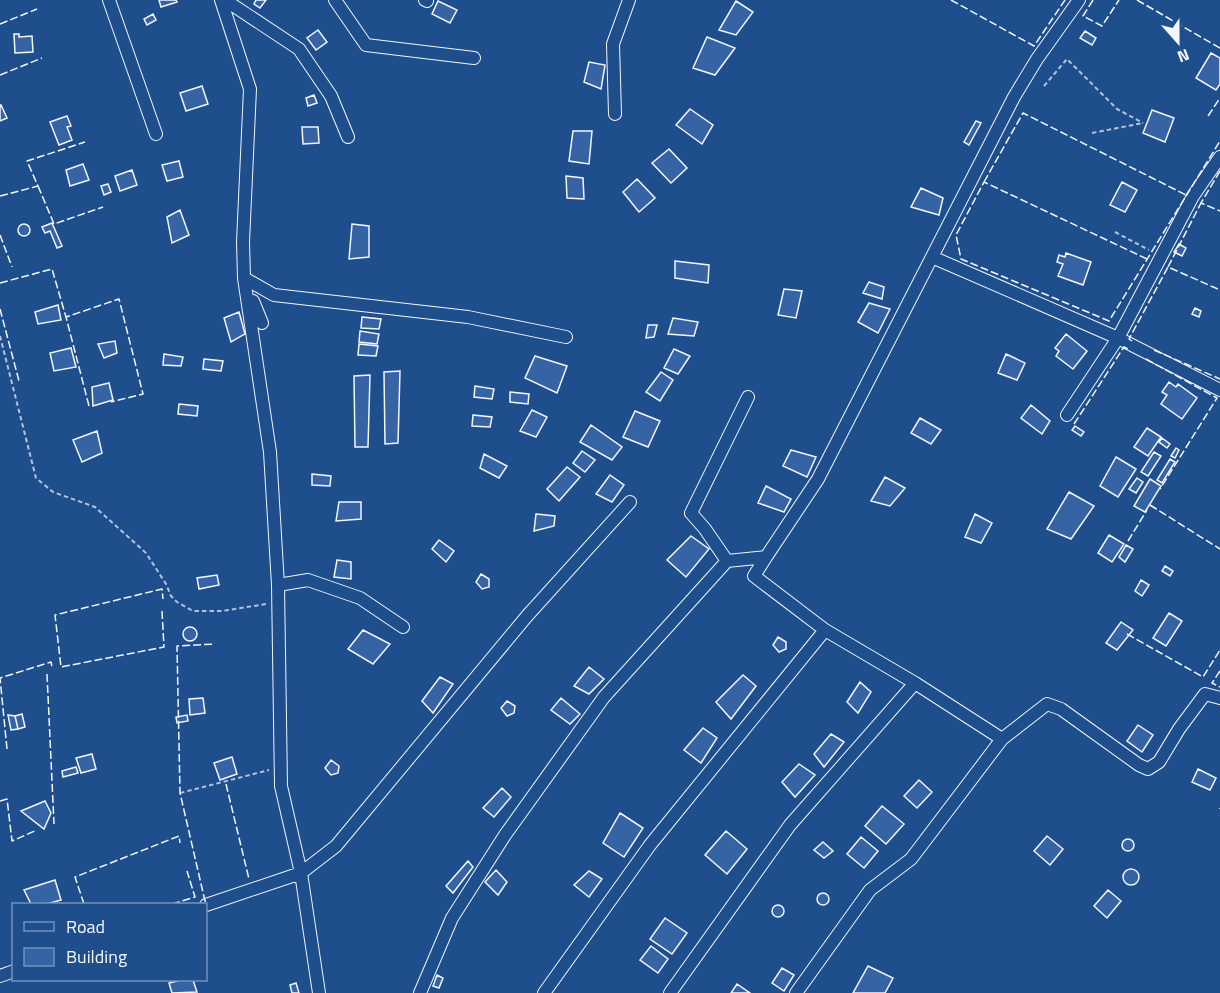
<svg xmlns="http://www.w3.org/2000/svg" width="1220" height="993" viewBox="0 0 1220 993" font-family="'Titillium Web',sans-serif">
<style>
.building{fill:#3563a3;stroke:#f2f6ff;stroke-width:1.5}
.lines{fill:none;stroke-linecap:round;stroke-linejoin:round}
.street-casing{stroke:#f2f6ff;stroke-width:14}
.path{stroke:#b3c4dc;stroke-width:2;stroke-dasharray:4.5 3;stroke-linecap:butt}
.street{stroke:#1f4e8c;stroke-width:12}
.fence{stroke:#f2f6ff;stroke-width:1.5;stroke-dasharray:8 3;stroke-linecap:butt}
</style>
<rect width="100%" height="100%" fill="#1f4e8c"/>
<path class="building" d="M159,0h17l1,2 -16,5z
M256,0h10l-6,8 -6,-4z
M438,1l19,9 -7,13 -18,-9z
M736,1l17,11 -17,23 -17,-5z
M153,14l3,6 -9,5 -3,-6z
M318,30l9,12 -11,8 -9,-12z
M1085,31l11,7 -4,7 -12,-7z
M14,34h5v3l13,-1 1,16 -18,1z
M707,37l28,11 -20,27 -22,-7z
M1211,53l9,5v26l-4,6 -20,-12z
M589,62l16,3 -4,24 -17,-7z
M202,86l6,18 -22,7 -6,-18z
M314,95l3,8 -9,3 -2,-8z
M0,105h1l6,13 -7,3z
M690,109l23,16 -11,19 -26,-19z
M1152,110l22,8 -9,24 -22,-9z
M67,116l4,10 -4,1 5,13 -13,5 -9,-23z
M976,121l5,2 -12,22 -5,-3z
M302,127h16l1,16 -16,1z
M573,131h19l-3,33 -20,-3z
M669,149l18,19 -16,15 -19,-20z
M179,161l4,16 -16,4 -5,-16z
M83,164l6,16 -19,6 -4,-16z
M132,170l5,15 -17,6 -5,-15z
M566,176l17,2 1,21 -17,-1z
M637,179l18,19 -16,14 -16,-20z
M1122,182l15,8 -12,22 -15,-7z
M108,184l3,8 -7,3 -3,-9z
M921,188l22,10 -4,17 -28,-8z
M180,210l9,25 -17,8 -5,-26z
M52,223l10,23 -5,2 -7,-17 -5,2 -3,-6z
M352,224l17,2v31l-20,2z
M18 230a6 6 0 1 1 12 0a6 6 0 1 1-12 0Z
M1179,244l7,4 -4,8 -8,-4z
M1066,253l25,9 -8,23 -25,-9 5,-12 -6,-2 2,-7 6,2z
M675,261l34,4 -1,18 -33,-5z
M869,282l15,5 -2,12 -19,-6z
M784,289l18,2 -6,27 -18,-3z
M869,303l21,6 -12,24 -20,-11z
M58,305l3,15 -23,4 -3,-12z
M1195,308l6,3 -2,6 -7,-3z
M239,312l6,22 -14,8 -7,-24z
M362,317l19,2 -2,10 -18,-1z
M673,318l25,4 -4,14 -26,-2z
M648,325h9l-3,12 -8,1z
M360,331l19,3 -2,10 -18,-2z
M1066,334l21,17 -14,18 -17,-13 3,-5 -4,-3z
M115,341l2,12 -13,5 -6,-14z
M359,344l19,2 -2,10 -18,-1z
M71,348l5,19 -22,4 -4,-18z
M674,349l16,7 -12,18 -14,-6z
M164,354l19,3 -2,9 -18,-1z
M1006,354l19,9 -8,17 -19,-7z
M535,356l32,10 -10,27 -32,-15z
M204,359l19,2 -2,10 -18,-2z
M400,371l-2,72 -13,1 -1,-72z
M661,372l12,8 -13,21 -14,-9z
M370,375l-2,72h-13l-1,-71z
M1169,382l7,5 2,-3 19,14 -15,21 -21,-15 6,-9 -5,-3z
M109,383l4,17 -20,6 -1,-19z
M475,386l19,3 -2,10 -18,-2z
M510,392l19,2 -1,10 -18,-2z
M179,404l19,2 -1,10 -19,-2z
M1031,405l19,16 -8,13 -21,-16z
M532,410l15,7 -11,20 -16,-6z
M635,411l25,10 -12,26 -25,-10z
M473,415l19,2 -2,10 -18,-1z
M920,418l21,12 -10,14 -20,-11z
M591,425l31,22 -10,13 -32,-18z
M1075,426l9,6 -3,4 -9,-6z
M1147,428l14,9 -13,19 -14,-9z
M97,431l5,22 -20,9 -9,-22z
M1162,438l8,6 -3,4 -8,-6z
M1176,448l3,2 -4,8 -4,-2z
M791,450l25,7 -9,20 -24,-11z
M582,451l13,9 -10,12 -12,-9z
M1154,452l7,4 -13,20 -7,-4z
M484,454l23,12 -8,12 -19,-10z
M1116,457l20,12 -18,28 -18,-11z
M1170,459l5,3 -13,21 -5,-3z
M567,467l13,10 -21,24 -12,-12z
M312,474l19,2 -1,10 -18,-1z
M610,475l14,10 -12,17 -16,-8z
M885,477l20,11 -15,18 -19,-5z
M1137,478l6,4 -7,11 -7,-4z
M1150,479l11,7 -16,26 -11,-6z
M766,486l25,13 -7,13 -26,-9z
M1069,492l25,14 -23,33 -24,-10z
M339,502h22v17l-25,2z
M536,514l19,2 -1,10 -20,5z
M975,514l17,9 -11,20 -16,-6z
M1109,535l15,9 -12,18 -14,-9z
M691,536l18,13 -23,28 -19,-17z
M439,540l15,11 -8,11 -14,-13z
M1126,545l7,4 -8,13 -6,-5z
M337,560l14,2v17l-17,-2z
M1165,566l8,5 -3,5 -8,-5z
M481,574l8,5v8l-7,2 -6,-7z
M217,575l2,10 -20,4 -2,-11z
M1141,580l8,5 -7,11 -7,-5z
M1169,613l13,8 -16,25 -13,-8z
M1121,622l12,8 -16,20 -11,-7z
M183 634a7 7 0 1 1 14 0a7 7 0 1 1-14 0Z
M363,630l27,14 -17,20 -25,-15z
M778,637l8,5v7l-7,3 -6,-7z
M589,667l15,12 -15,15 -15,-8z
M743,675l13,11 -25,33 -15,-17z
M440,677l13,7 -20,29 -11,-12z
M860,682l11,10 -13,21 -11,-11z
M203,698l2,15 -15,2 -1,-16z
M561,698l19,16 -10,10 -19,-14z
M507,701l8,5 -1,7 -7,3 -6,-8z
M22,714l3,13 -7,2 -3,-13z
M8,715l7,1 3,13 -7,1z
M187,715l1,6 -11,2 -1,-6z
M1138,725l15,10 -11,17 -15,-11z
M703,728l14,10 -16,25 -17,-13z
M831,734l13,8 -20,25 -10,-13z
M92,754l4,15 -15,4 -5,-15z
M232,757l5,17 -17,6 -6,-17z
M331,760l8,6 -1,7 -7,2 -6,-7z
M799,764l16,11 -20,22 -13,-15z
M76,767l2,6 -15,4 -1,-6z
M1198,769l18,9 -6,12 -18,-8z
M919,780l13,12 -15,16 -13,-12z
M502,788l9,9 -17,20 -11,-9z
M45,801l6,12 -7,16 -23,-18z
M882,806l22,18 -18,20 -21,-18z
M620,813l23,15 -19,29 -21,-14z
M726,831l21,18 -20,25 -22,-19z
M1047,836l16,13 -13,16 -16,-14z
M861,837l17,14 -14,17 -17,-14z
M1122 845a6 6 0 1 1 12 0a6 6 0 1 1-12 0Z
M823,842l10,9 -9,7 -10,-8z
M468,861l5,6 -20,26 -7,-7z
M1123 877a8 8 0 1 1 16 0a8 8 0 1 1-16 0Z
M496,870l11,12 -9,13 -13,-13z
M589,871l13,8 -13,18 -15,-12z
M55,880l6,20 -14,4h-16l-7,-14z
M1108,890l13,11 -14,17 -13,-12z
M817 899a6 6 0 1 1 12 0a6 6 0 1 1-12 0Z
M772 911a6 6 0 1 1 12 0a6 6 0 1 1-12 0Z
M665,918l22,15 -15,21 -22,-15z
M651,946l17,13 -10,14 -18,-13z
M868,966l25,12 -8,15h-32z
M782,968l12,7 -10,16 -12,-8z
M437,975l6,3 -4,10 -6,-2z
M176,980h17l4,12 -25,1 -3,-10 8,-2z
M296,983l3,10h-7l-2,-8z
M737,984l13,9h-19z"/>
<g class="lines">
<g class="street-casing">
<path id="street" d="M109,0l47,134
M221,0l29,89 -7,153 1,36 3,7
M225,0l74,49 32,47 17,41
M335,0l31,45 108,13
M425,0l2,1
M615,114l-2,-70 16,-44
M932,257l186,81 102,52
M253,301l9,22
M1067,415l51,-77 75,-142 27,-39
M766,557l-12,19 71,54
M727,561l-22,-32 -14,-16 57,-116
M278,585l30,-5 52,18 43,29
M1002,739l45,-35 14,5 78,56 9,4 11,-7 20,-33 26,-35 15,4
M206,905l95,-32 35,-27 191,-230 103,-114
M0,976l14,-5
M319,993l-18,-120 -20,-87 -3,-201 -8,-133 -26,-174 30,17 194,22 98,20
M420,993l32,-75 53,-83 99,-138 123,-136 39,-4 52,-78 196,-382 23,-38 42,-59
M544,993l106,-148 175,-215 90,53 87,56 -91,120 -41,31 -74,103
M670,993l120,-168 125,-142"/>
</g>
<path class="path" d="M1044,86l23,-27 50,50 26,14
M1092,133l51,-10
M1115,232l34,18
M0,336l36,142 17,14 42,15 51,46 20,31 5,12 6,6 16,9h29l44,-7
M180,793l89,-23"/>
<use href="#street" class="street"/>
<path class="fence" d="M951,0l83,46 31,-46
M1093,0l-10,16 19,10 17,-26
M1137,0l83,48
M0,24l37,-15
M0,75l42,-17
M1208,116l12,-18
M1220,171l-19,32 19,8
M984,182l39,-69 163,82
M38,186l16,38 49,-17
M0,196l38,-10 -11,-25 58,-19
M0,235l12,32
M1147,259l-163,-77 -28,53 5,24 148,62 111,-180
M1168,267l33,-64
M0,283l52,-14 14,48
M0,309l19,72
M1132,341l-3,-2 39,-72 52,23
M1154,350l66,29
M1146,359l71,39 -57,91
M89,406l-23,-89 53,-18 24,95 -32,8
M1074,424l50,-77 4,2
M1150,505l70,44
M1128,541l19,-31
M162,611l2,36 -103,20 -6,-52 107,-26 1,10
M1127,634l76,43 17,-27
M1220,671l-8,12 8,4
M47,674l7,150
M7,749l-7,-71 51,-16 1,5
M226,784l23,95
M0,801l7,-2 5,42 25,-11
M1220,808v1
M206,901h-1l-25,-108 -3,-147 38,-2
M84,904l-9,-27 104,-41 1,7
M172,904l23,-7 -8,-26"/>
</g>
<rect x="12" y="903" width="195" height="78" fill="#1f4e8c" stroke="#7391ba" stroke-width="1.5"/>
<rect x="24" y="922" width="30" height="9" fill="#1f4e8c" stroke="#7391ba" stroke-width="1.5"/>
<text x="66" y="933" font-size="18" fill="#f2f6ff">Road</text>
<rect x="24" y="948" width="30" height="18" fill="#3563a3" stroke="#7391ba" stroke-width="1.5"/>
<text x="66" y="963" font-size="18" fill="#f2f6ff">Building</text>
<g transform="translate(1178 42) rotate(159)" stroke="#1f4e8c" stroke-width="4.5" paint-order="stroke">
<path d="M0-4.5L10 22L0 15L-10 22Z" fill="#f2f6ff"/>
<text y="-9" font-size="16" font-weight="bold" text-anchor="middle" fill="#f2f6ff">N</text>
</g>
</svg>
